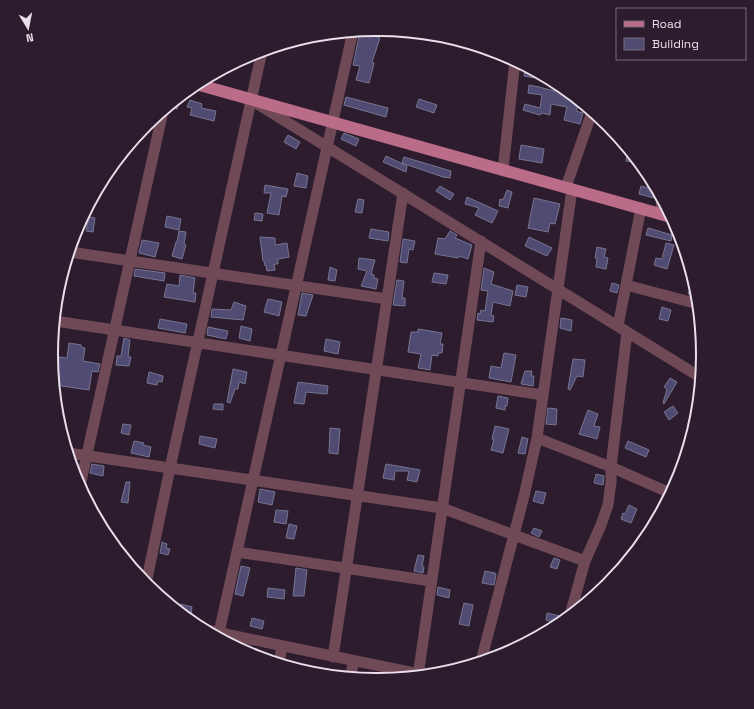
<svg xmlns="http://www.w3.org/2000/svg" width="754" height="709" viewBox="0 0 754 709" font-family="'Space Grotesk',sans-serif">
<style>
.building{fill:#4f4b73;stroke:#777590}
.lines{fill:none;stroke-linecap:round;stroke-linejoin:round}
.minor{stroke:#704956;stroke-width:11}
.major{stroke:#bb6c88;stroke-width:12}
.rim{fill:none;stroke:#e9deea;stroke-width:2}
</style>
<rect width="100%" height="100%" fill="#2c1c2e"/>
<path class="building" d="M360,32l20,6 -8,24 2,1 -5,20 -13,-3 4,-14 -7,-1z
M526,67l10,5 -1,6 -11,-2z
M529,85l10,2 34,9 7,6 -4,9 7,2 -3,11 -16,-4 3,-13 -16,-3 -1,11 -8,-2 -2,2 -17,-5 2,-6 15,4 2,-13 -14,-2z
M346,97l42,11 -2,9 -42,-12z
M180,98l-3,11 -8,-2h-1z
M419,99l18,6 -3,8 -18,-6z
M190,100l12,4 -1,4 15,3 -2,10 -24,-6 2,-7 -5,-1z
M344,133l15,6 -3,7 -15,-7z
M288,135l12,7 -4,7 -12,-7z
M521,145l23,4 -2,14 -23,-4z
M628,149l4,5 7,9 -13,-2z
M386,156l21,10 -1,6 -23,-10z
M404,157l47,14 -1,7 -7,-1 -41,-14z
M297,173l11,3 -2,12 -12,-2z
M265,185l23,4 -2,8 -4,-1 -3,19 -12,-2 4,-20h-7z
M440,186l14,8 -4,6 -14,-9z
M641,186l15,4 -2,8 -15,-4z
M507,190l5,2 -4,16 -9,-2 1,-7 3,1z
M467,197l31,14 -6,12 -17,-8 4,-7 -14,-4z
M534,198l26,6 -5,20 -5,-1 -2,9 -20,-4z
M358,199l6,1 -2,13 -7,-1z
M255,213l8,1 -1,7 -8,-1z
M167,216l14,3 -2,11 -14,-3z
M89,217l6,1 -2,14 -7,-1z
M648,228l24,7 -1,6 -25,-6z
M371,229l18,3 -1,9 -19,-3z
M179,231l7,1 -2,12 2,1 -4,14 -10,-3 4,-14h1z
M450,231l7,4 -2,3 17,7 -4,14 -9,-3 -1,2 -23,-4 3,-16 7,1z
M260,237l15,1v7l12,-2 2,14 -11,2v5h-4l1,6 -8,1 -1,-6 -1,1 -1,-5h-1z
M529,237l23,11 -5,8 -22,-10z
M403,239l12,2 -2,9 -4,-1 -2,14 -7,-1z
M142,240l17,3 -4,14 -16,-4z
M666,243l8,2 -7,24 -13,-4 2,-7 6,1z
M597,247l9,2 -2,8 4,1 -2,11 -10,-2 1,-8 -2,-1z
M359,258l16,2 -4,14 3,1v3l4,1 -2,10 -15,-3 6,-15 -9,-2z
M330,267l7,3 -2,11 -7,-1z
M484,268l10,4 -3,12 22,7 -3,15 -17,-4 -2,13 3,1 -1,6 -16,-2 1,-7 2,1 1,-4 4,1 3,-20 -7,-1z
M135,269l30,4 -1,8 -30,-5z
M434,273l14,2 -2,9 -14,-2z
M180,275l15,3 -2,15h3l-1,9 -31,-5 3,-13 12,2z
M397,280l7,1 -2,17h3v8l-12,-1z
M612,283l7,2 -2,8 -7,-2z
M517,285l11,2 -2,10 -11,-2z
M691,286l4,1 2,9 -9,-2z
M302,293l11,2 -7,21 -8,-1z
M268,299l14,3 -3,14 -15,-4z
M234,302l12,4 -3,14 -32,-3 1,-8 19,1z
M662,307l9,3 -3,11 -9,-2z
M561,318l11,2 -1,11 -11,-3z
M160,319l27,5 -2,9 -27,-5z
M241,326l11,3 -2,12 -11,-3z
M208,327l20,4 -2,8 -19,-4z
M418,329l24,4 -2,11h3l-1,9h-4v3l-6,-1 -2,15 -12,-2 3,-14 -13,-2 3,-20h7z
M124,338l6,2 -2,17h3l-2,9 -13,-1 1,-9h4z
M326,339l14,3 -2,12 -14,-3z
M69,343l12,2v2l4,1 -2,13 17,3 -2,8 -6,-1 -3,19 -34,-5 -3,-29 15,2z
M504,353l12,2 -5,27 -22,-4 2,-12 10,2z
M573,359l12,1 -2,17 -6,-1 -7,14 -2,-1z
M233,369l14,3 -2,12 -6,-2 -1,7h-3l-5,14 -3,-1z
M525,371h7l-1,5h3l-1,10 -12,-2z
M149,372l14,4 -1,6 -4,-1 -1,4 -10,-2z
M670,378l7,4 -13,22 -1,-1 4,-14 -3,-2z
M298,382l30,4 -1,8 -21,-2 -2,12 -10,-1z
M498,396l10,2 -1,8h-2v4l-9,-2z
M214,404h9v6l-10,-1z
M673,406l5,7 -9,7 -5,-8z
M548,408l9,1 -1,16 -10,-1z
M588,410l10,4 -4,12 6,1 -3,12 -18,-5z
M123,424l8,1 -2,10 -8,-2z
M495,426l14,3 -6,24 -12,-3 3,-11h-2z
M330,428l10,1 -2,25 -9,-1z
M200,436l17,3 -2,9 -16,-4z
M522,437l6,2 -3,15 -7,-1z
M134,441l10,2 -1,2 8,2 -2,10 -18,-4z
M628,441l21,9 -3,7 -21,-9z
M92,464l12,2 -1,10 -13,-3z
M386,464l34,6 -3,12 -10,-2 2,-9h-14l-1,9 -11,-2z
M596,474l8,2 -1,9 -9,-2z
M126,482h4l-2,21 -7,-1z
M260,489l15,3 -3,13 -14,-3z
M536,491l10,2 -3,11 -10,-3z
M629,505l8,4 -6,14 -10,-4 2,-6 2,1z
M276,510l12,1 -2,13 -12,-2z
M289,524l8,2 -3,13 -8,-1z
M534,528l8,3 -3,6 -8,-4z
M162,542l5,2 -1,4 4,1 -2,6 -8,-2z
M418,555l6,1 -2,10 2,1 -1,6 -9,-2z
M554,558l6,2 -3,9 -7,-2z
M241,566l9,2 -7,28 -8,-2z
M296,568l11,2 -3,26h-11z
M485,571l10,2 1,2 -2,10 -12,-2z
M438,587l12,3 -1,8 -12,-3z
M268,588l17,2 -1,9 -17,-2z
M464,603l9,2 -4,21 -10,-2z
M181,604l11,3 -1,8 -12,-4z
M547,613l13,3 -2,7 -12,-3z
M252,618l12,3 -2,8 -12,-3z"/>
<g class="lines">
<path class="minor" d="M256,103l444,274
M503,170l12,-109
M566,187l26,-75
M660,214l2,-13
M70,252l317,47
M626,285l72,19
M55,321l488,74
M618,326l23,-118
M537,438l74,29 59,26
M68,453l374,55 72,27 71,26
M80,486l83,-375
M237,552l194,29
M146,584l24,-116 92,-417
M570,615l15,-54 16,-36 7,-20 3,-23v-15l16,-135
M206,630l218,45
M218,637l135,-606
M333,657l70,-464
M481,661l43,-165 13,-58 35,-249
M279,663l3,-17
M418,676l63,-435
M350,677l4,-16"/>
<path class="major" d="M196,84l475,133"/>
</g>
<path d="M0 0H754V709H0ZM376 36H378A318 318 0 0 1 696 354V355A318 318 0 0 1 378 673H376A318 318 0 0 1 58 355V354A318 318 0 0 1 376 36Z" fill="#2c1c2e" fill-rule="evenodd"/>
<path class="rim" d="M376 36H378A318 318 0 0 1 696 354V355A318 318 0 0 1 378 673H376A318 318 0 0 1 58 355V354A318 318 0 0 1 376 36Z"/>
<rect x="616" y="8" width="130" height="52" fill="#2c1c2e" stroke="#786a79"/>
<rect x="624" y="21" width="20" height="6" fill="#bb6c88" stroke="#786a79"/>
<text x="652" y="28" font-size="12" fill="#e9deea">Road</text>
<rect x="624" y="38" width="20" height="12" fill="#4f4b73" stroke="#786a79"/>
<text x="652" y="48" font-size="12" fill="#e9deea">Building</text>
<g transform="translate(28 28) rotate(170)" stroke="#2c1c2e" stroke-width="3" paint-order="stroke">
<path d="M0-3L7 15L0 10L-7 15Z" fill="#e9deea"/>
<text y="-6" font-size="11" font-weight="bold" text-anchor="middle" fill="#e9deea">N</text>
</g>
</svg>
